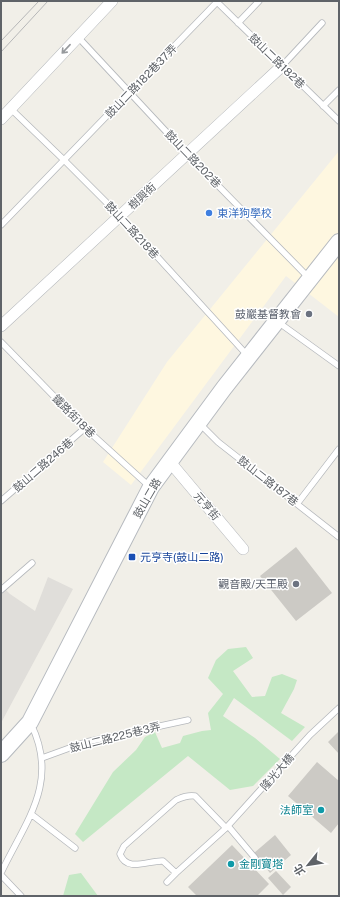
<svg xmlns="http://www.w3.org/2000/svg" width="340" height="897" viewBox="0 0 340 897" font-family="'Public Sans','Noto Sans TC',sans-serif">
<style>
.commercial{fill:#fef7e0}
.industrial{fill:#e0deda}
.green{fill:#c5e8c5}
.building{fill:#cccac5}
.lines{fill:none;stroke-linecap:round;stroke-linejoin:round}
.lane-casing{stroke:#b5b8bc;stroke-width:7}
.street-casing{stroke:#b5b8bc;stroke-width:12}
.secondary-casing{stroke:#b6babf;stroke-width:18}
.lane{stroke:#fff;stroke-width:5.5}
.street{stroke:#fff;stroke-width:11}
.secondary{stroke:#fff;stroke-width:16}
.tram{stroke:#b6b7b8;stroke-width:1}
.oneway{stroke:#979a9d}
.shop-dot{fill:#3f7fe0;stroke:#fff;stroke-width:1.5}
.worship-dot{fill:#6b7280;stroke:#fff;stroke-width:1.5}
.transit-dot{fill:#1a4fb4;stroke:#fff;stroke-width:1.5}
.culture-dot{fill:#0f9aa8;stroke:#fff;stroke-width:1.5}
.labels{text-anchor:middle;stroke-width:3;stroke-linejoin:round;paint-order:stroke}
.street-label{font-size:11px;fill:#5f6368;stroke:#fff}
.shop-label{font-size:11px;fill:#366cbe;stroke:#fff;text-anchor:start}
.worship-label{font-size:11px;fill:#5b616d;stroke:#fff;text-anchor:end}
.transit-label{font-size:11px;fill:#164399;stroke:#fff;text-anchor:start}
.culture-label{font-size:11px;fill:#0d838f;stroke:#fff;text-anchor:end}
</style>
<rect width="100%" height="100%" fill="#f1efe8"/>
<path class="commercial" d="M339,151v166l-53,-41 -155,209 -28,-23 64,-100z"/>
<path class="industrial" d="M48,577l25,12 -72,134v-138l9,9 25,17z"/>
<path class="green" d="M246,647l7,11 -20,13 19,26 13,-1 7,-19 10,-3 15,6 -3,9 -13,24 24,14 -13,14 -58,-43 -11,18 32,22 25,21 -27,27 -23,4 -42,-34 -105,86 -8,-8 38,-62 23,-22 9,-13 10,-5 7,16 18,-5 3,-7 19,-5 9,-1 -3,-17 15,-19 -15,-16 8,-18 12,-11z
M81,873l17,23h-35l6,-21z"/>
<path class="building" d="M296,547l36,46 -36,28 -36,-45z
M339,731v23l-11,-12z
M317,762l22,19v42l-8,10 -43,-37z
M275,835l16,20 -21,18 -16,-20z
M232,845l37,39 -12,12h-60l-9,-9z
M276,871l15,16 -8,8 -15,-17z"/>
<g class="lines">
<g class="lane-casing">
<path id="lane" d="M216,1l123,120
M238,23l21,-22
M78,37l109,117 121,123
M282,66l40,-43
M323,106l16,-16
M11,109l53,51 56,56 127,139
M1,225l216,-223
M278,322l61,44
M1,342l84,86 64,58
M200,424l18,18 121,95
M1,501l84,-73
M297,504l42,-55
M1,590l31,-27
M42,758l44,-16 102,-22
M31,814l44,34
M228,826l27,32
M226,828l-31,-32c-7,-1 -12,1 -19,4l-52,46 -4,8c7,19 29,6 43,7l13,12 50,-45 84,-93 29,-27
M1,873c24,-51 59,-90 30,-149
M1,875l20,21
M167,882l9,-9"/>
</g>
<g class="street-casing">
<path id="street" d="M1,119l111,-118
M1,326l281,-260
M170,462l73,87"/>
</g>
<g class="secondary-casing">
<path id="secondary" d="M1,754l29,-32 121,-235 73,-99 115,-146"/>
</g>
<use href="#lane" class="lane"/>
<use href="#street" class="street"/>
<use href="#secondary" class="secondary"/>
<path class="tram" d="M1,41l38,-40
M1,52l47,-51"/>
</g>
<defs><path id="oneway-shaft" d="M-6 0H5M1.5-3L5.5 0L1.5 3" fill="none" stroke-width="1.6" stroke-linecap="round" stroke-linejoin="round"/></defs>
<use class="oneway" href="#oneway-shaft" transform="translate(66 49) rotate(133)"/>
<circle class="shop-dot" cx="209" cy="213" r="4"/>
<g class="worship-dot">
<circle cx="309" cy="314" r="4"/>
<circle cx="296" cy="584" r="4"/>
</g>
<rect class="transit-dot" x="128" y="553" width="8" height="8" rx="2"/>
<g class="culture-dot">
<circle cx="321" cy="810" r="4"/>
<circle cx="231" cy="864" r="4"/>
</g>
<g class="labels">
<g class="street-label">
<text transform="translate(277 61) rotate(44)" y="4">鼓山二路182巷</text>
<text transform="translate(141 81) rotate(-46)" y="4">鼓山二路182巷37弄</text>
<text transform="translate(193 159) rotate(46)" y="4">鼓山二路202巷</text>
<text transform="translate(142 196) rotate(-43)" y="4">樹興街</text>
<text transform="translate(132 230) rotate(47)" y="4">鼓山二路218巷</text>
<text transform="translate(74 416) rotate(45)" y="4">鐵路街18巷</text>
<text transform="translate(43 465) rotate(-41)" y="4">鼓山二路246巷</text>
<text transform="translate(268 481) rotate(38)" y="4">鼓山二路187巷</text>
<text transform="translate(147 498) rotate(-60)" y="4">鼓山二路</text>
<text transform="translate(207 506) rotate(50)" y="4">元亨街</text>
<text transform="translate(115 737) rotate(-14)" y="4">鼓山二路225巷3弄</text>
<text transform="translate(277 772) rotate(-49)" y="4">隆光大橋</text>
</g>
<g class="shop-label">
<text x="217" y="217">東洋狗學校</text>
</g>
<g class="worship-label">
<text x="301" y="318">鼓巖基督教會</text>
<text x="288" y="588">觀音殿/天王殿</text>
</g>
<g class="transit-label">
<text x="140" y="561">元亨寺(鼓山二路)</text>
</g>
<g class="culture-label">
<text x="313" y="814">法師室</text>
<text x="239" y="868" text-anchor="start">金剛寶塔</text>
</g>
</g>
<rect width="340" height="897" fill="none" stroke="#5f6368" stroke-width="4"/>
<g transform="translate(308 865) rotate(240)" stroke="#ffffff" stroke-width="3" paint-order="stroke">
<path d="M0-3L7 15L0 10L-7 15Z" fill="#5f6368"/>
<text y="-6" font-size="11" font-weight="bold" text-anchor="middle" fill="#5f6368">北</text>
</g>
</svg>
